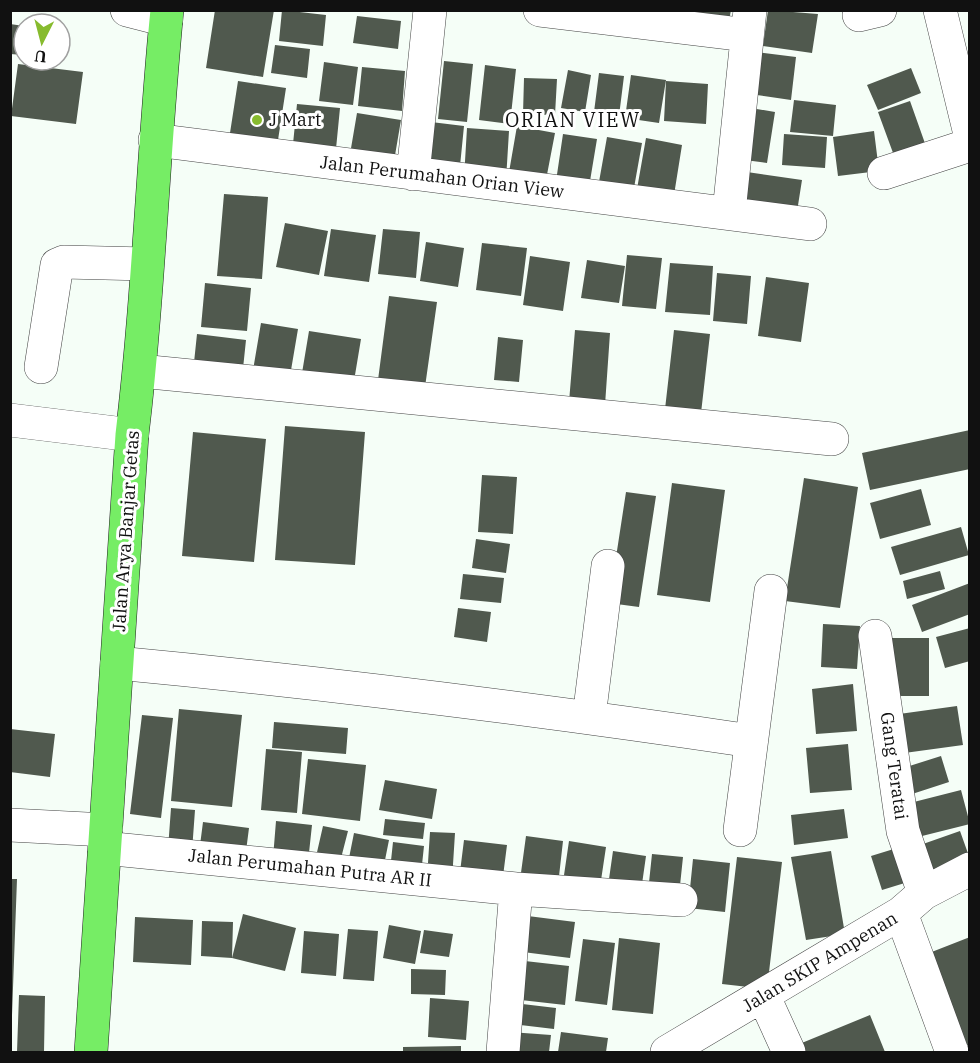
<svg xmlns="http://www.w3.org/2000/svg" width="980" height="1063" viewBox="0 0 980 1063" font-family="'IBM Plex Serif',serif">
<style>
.building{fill:#50594e}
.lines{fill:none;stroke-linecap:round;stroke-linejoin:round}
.minor-casing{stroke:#444;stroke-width:34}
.highway-casing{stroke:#222;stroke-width:34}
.minor{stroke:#fff;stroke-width:33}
.highway{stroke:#76ed65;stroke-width:33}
.poi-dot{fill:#87bb2e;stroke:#fff;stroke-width:2}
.labels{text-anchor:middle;stroke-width:6;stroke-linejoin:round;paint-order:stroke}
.poi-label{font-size:18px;fill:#111;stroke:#fff;text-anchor:start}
.street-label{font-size:18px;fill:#111;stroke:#fff}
.neighbourhood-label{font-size:20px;letter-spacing:1.5px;fill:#111;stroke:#fff}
</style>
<rect width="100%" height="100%" fill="#f5fef7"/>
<path class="building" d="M215,10h59l-11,67 -57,-9z
M282,10l44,5 -3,31 -44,-5z
M688,10h43l-3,16 -42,-7z
M768,10l50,4 -6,39 -49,-7z
M357,16l44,5 -3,28 -45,-6z
M10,24l14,2v29l-14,-1z
M275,45l35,4 -3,29 -36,-5z
M755,52l41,5 -5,43 -41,-6z
M444,61l29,3 -6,58 -29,-3z
M324,62l34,5 -5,38 -34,-4z
M18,64l65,8 -7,52 -65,-8z
M485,65l31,4 -6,55 -31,-4z
M362,67l43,4 -3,40 -44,-5z
M911,68l10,25 -43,17 -11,-25z
M568,70l23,5 -6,37 -24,-4z
M599,73l25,3 -5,40 -25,-4z
M631,75l35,5 -7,43 -34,-5z
M524,78l33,1 -2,36 -32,-1z
M238,81l48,7 -10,65 -48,-7z
M666,81l42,3 -2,40 -42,-3z
M794,100l42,5 -3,31 -43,-4z
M910,101l17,48 -31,12 -18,-49z
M297,104l43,4 -5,51 -43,-5z
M745,107l30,5 -8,51 -30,-4z
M357,113l44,7 -8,47 -44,-7z
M431,122l33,4 -5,50 -34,-4z
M517,126l38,7 -10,52 -37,-7z
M467,128l42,3 -3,49 -42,-2z
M874,131l5,40 -41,5 -5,-39z
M563,134l34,5 -9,54 -33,-5z
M784,134l43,3 -2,31 -43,-3z
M607,137l35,6 -10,56 -35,-6z
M646,138l36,7 -8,50 -37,-6z
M747,172l55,8 -6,38 -54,-10z
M224,194l44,3 -6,82 -45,-3z
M285,223l43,8 -9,44 -43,-8z
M331,229l45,6 -7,47 -45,-6z
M383,229l37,3 -4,46 -38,-4z
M426,242l38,6 -6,39 -38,-6z
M482,243l45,5 -6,48 -45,-6z
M627,255l35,3 -6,51 -34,-3z
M530,256l40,6 -7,49 -40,-6z
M587,260l38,6 -6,37 -38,-5z
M670,263l43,3 -3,49 -45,-3z
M717,273l34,3 -4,48 -34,-3z
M766,277l43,6 -8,59 -43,-6z
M205,283l46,5 -4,43 -46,-4z
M389,296l48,6 -12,85 -47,-7z
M261,323l37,6 -9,53 -37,-6z
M575,330l35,3 -5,72 -36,-3z
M674,330l36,4 -10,88 -36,-4z
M309,331l52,8 -7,42 -52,-8z
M197,334l49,6 -4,38 -49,-6z
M498,337l25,3 -4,42 -25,-2z
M285,426l80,6 -10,133 -80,-5z
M970,430v39l-100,21 -8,-37z
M193,432l73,7 -12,123 -72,-6z
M482,475l35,2 -4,57 -35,-2z
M804,478l54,9 -18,121 -55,-7z
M672,483l53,7 -15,112 -53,-7z
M921,489l10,36 -51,14 -10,-36z
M626,492l30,4 -17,111 -30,-4z
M961,527l8,28 -69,20 -9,-28z
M476,539l34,5 -4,29 -34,-5z
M940,571l5,18 -38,10 -4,-18z
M463,574l41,4 -3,25 -41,-4z
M970,583v31l-48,18 -10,-27z
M458,608l33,4 -4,30 -33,-5z
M823,624l37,2 -3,43 -36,-2z
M970,628v33l-25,7 -9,-31z
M886,638h43v58h-43z
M853,684l4,47 -41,3 -4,-45z
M957,706l6,39 -66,9 -5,-39z
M179,709l63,6 -10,92 -61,-6z
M142,715l31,3 -12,100 -31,-4z
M274,722l74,6 -2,26 -74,-6z
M10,729l45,5 -5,43 -40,-5z
M848,744l4,46 -42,3 -4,-45z
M266,749l36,3 -5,61 -36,-3z
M941,756l8,26 -40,13 -9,-26z
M308,759l58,6 -6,56 -58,-7z
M385,780l52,9 -5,30 -53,-9z
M961,790l9,34 -60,15 -8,-34z
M171,808l24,2 -3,41 -24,-2z
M844,809l4,29 -54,7 -3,-30z
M385,819l40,4 -2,16 -40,-4z
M276,821l36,4 -4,37 -35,-4z
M203,822l46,6 -4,31 -46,-6z
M323,826l25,5 -9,35 -24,-5z
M960,831l10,28 -35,18 -12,-33z
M430,832l25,1 -3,47 -25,-2z
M354,833l35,7 -6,30 -35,-7z
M526,836l37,5 -5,44 -38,-5z
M464,840l43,5 -5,39 -43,-4z
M569,841l37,6 -6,40 -37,-5z
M393,842l31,4 -3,28 -31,-4z
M897,848l11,34 -26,8 -11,-34z
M613,851l33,5 -5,35 -33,-5z
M831,851l14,83 -39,6 -15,-83z
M652,854l31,3 -4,38 -31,-3z
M737,857l45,5 -15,127 -45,-5z
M693,859l37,4 -5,49 -37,-4z
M10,879h7l-5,136h-2z
M243,914l53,14 -11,43 -53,-13z
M520,915l55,7 -5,36 -55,-7z
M135,917l58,3 -2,45 -58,-3z
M202,921l31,1 -1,36 -31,-2z
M389,925l32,6 -6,33 -32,-6z
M348,929l30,2 -4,50 -31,-2z
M424,930l29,4 -4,23 -29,-4z
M304,931l35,3 -3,42 -35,-3z
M970,937v107l-9,4 -37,-93z
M619,938l41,5 -7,71 -41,-4z
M583,939l32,4 -8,62 -32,-4z
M516,960l53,6 -4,39 -53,-6z
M411,969l35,1 -1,25 -34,-1z
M19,995l26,1 -1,56h-27z
M430,998l39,3 -3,39 -38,-3z
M514,1003l42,5 -2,21 -42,-5z
M870,1015l15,37h-90l-3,-5z
M510,1032l41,3 -2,17h-42z
M561,1032l47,6 -2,14h-48z
M461,1046v6h-58v-5z"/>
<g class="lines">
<g class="minor-casing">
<path id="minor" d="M127,10l39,10
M540,10l207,25
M940,10l30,124
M859,15l21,-5
M155,140l655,84
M884,173l86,-28
M413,174l17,-164
M729,212l21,-202
M41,367l16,-102 7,-3 82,2
M140,371l692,68
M10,420l122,15
M875,636l28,195 21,62
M117,663c212,20 424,47 634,78
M589,717l19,-151
M10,825l96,5
M740,830l31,-239
M104,848l412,41 165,11
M901,913l51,139
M764,997l25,55
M503,1052l13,-163
M667,1052l234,-139 23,-20 46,-24"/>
</g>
<g class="highway-casing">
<path id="highway" d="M91,1052l41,-617c17,-141 21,-283 35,-425"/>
</g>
<use href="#minor" class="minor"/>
<use href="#highway" class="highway"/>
</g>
<circle class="poi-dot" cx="257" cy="120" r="6"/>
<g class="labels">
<g class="poi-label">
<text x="269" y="126">J Mart</text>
</g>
<g class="street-label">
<text transform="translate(442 177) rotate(7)" y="6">Jalan Perumahan Orian View</text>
<text transform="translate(126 531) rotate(-86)" y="6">Jalan Arya Banjar Getas</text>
<text transform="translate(894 766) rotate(82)" y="6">Gang Teratai</text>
<text transform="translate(310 868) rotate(6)" y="6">Jalan Perumahan Putra AR II</text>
<text transform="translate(820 962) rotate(-31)" y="6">Jalan SKIP Ampenan</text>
</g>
<g class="neighbourhood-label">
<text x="573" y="127">ORIAN VIEW</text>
</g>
</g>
<rect width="980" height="1063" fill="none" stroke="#111111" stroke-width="24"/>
<g transform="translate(42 42) rotate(186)"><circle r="28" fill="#ffffff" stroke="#a0a0a0" stroke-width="1.5"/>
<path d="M0-4.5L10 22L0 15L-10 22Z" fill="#87bb2e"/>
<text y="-9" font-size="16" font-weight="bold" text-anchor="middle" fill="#111111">U</text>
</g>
</svg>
